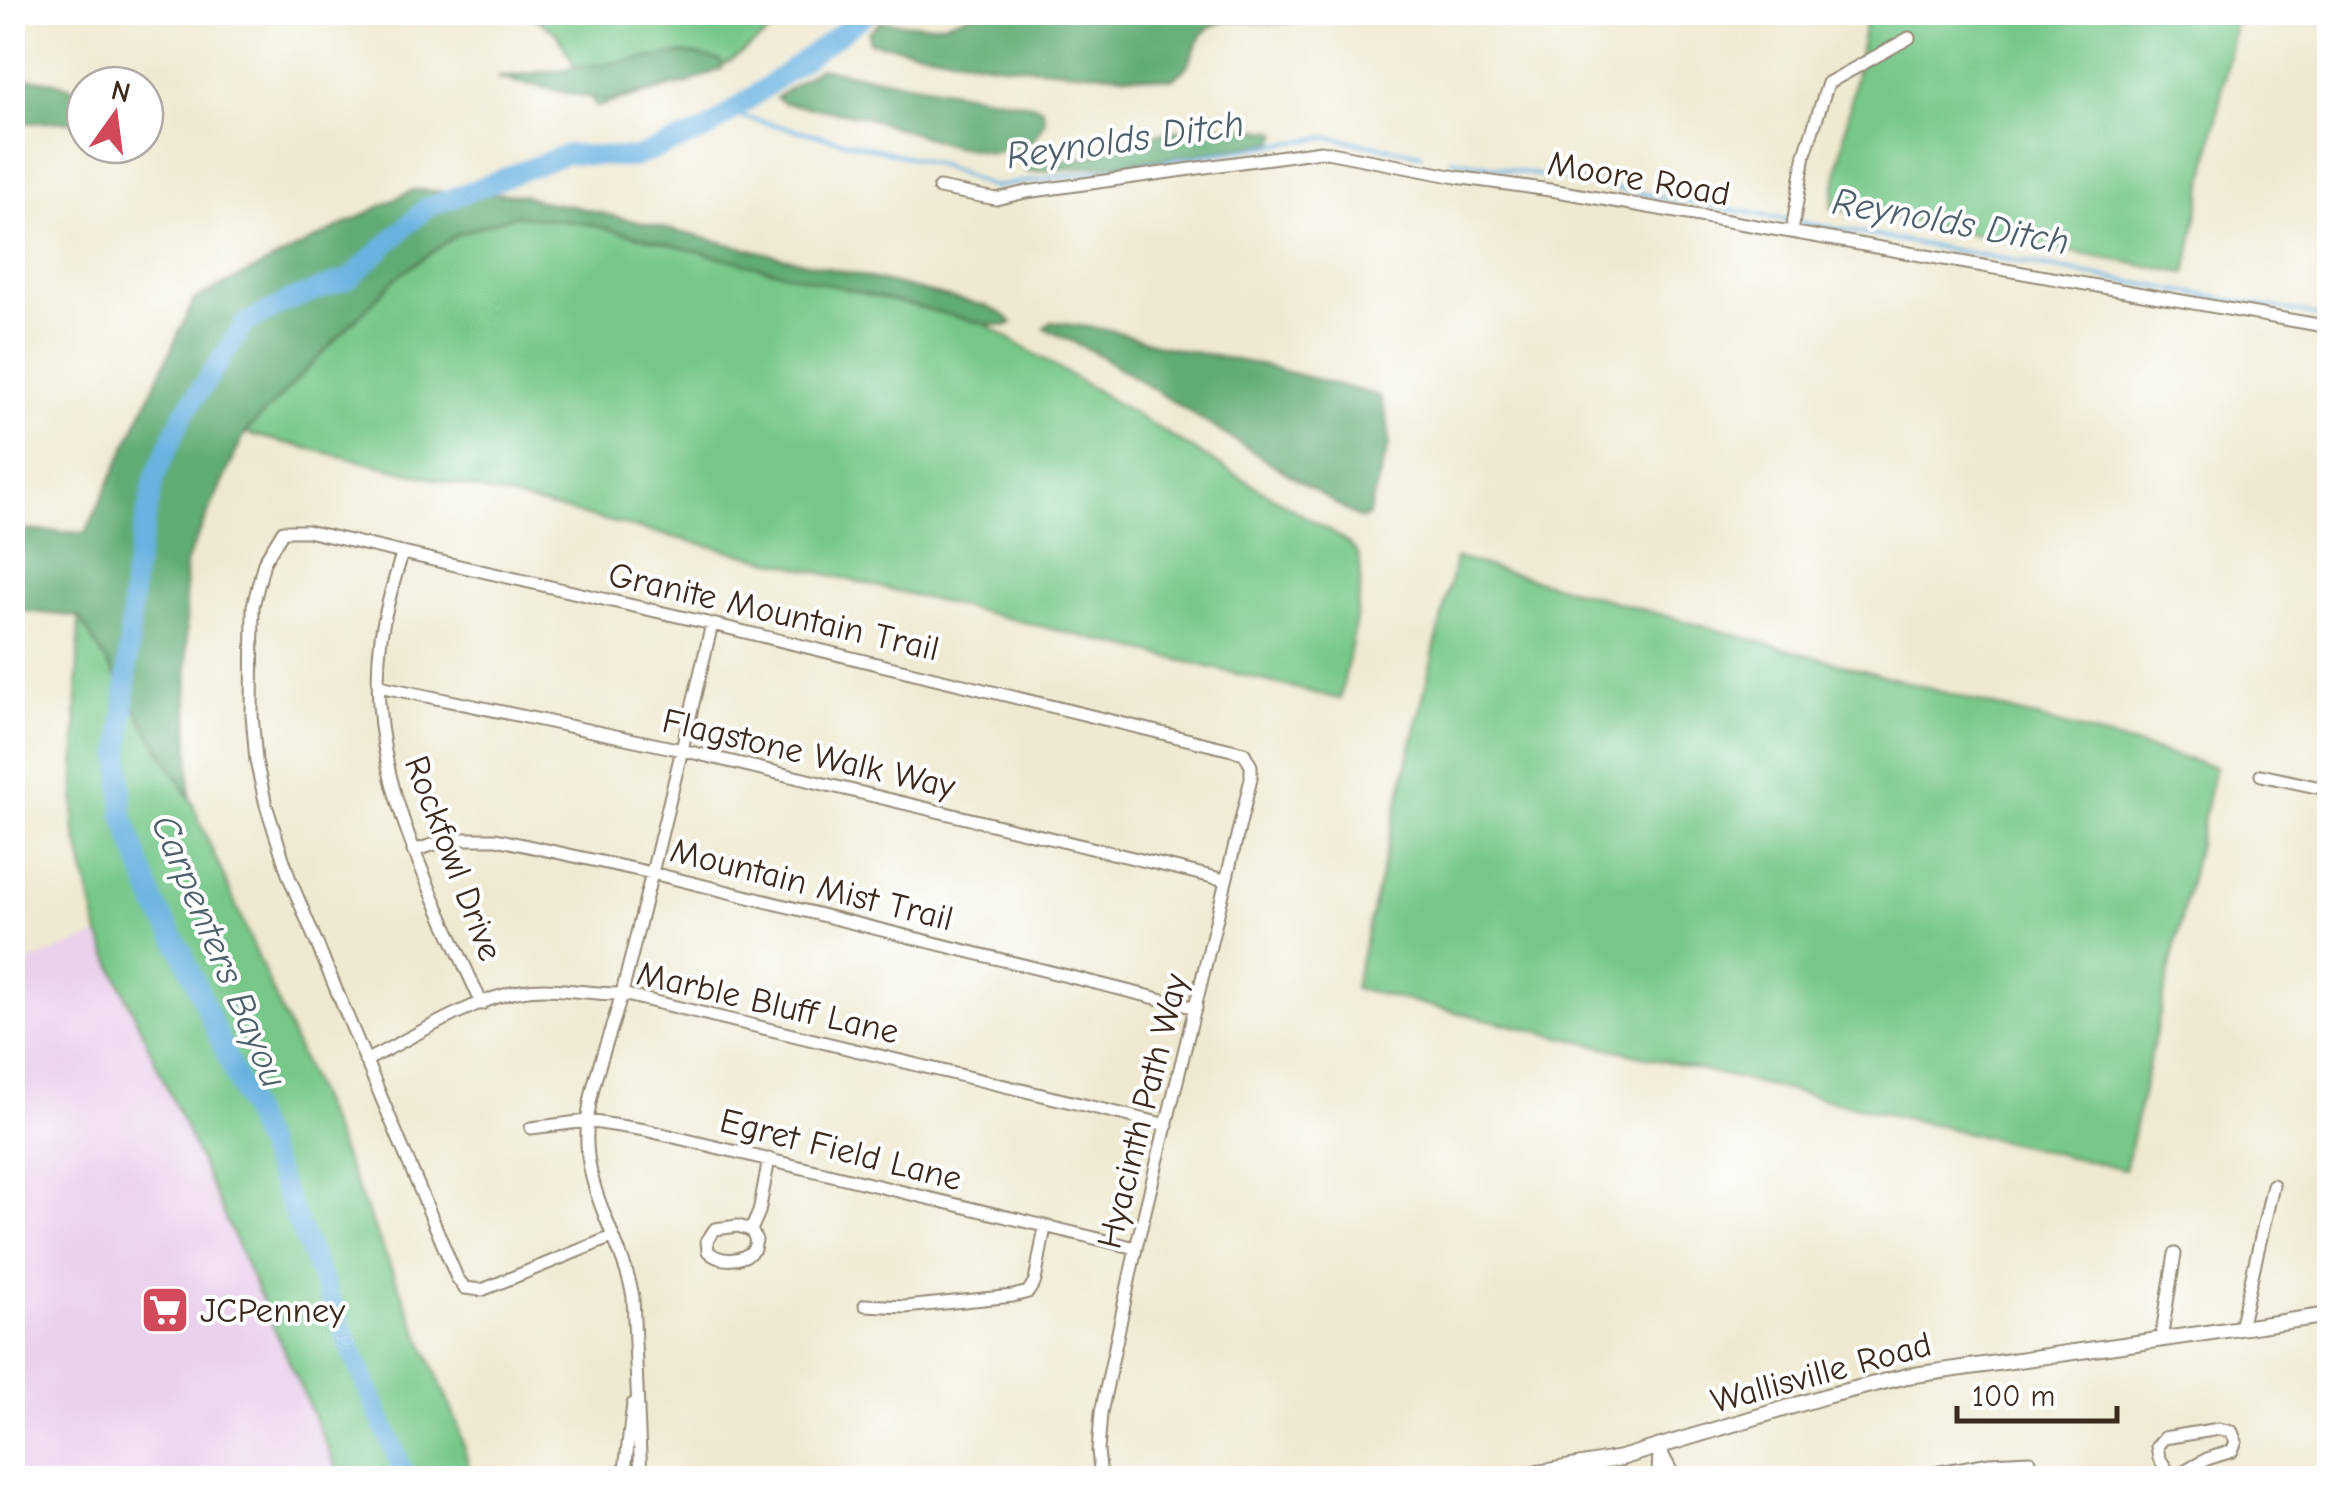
<svg xmlns="http://www.w3.org/2000/svg" width="2342" height="1491" viewBox="0 0 2342 1491" font-family="'Comic Neue',sans-serif">
<style>
.built{fill:#ead1ec}
.green{fill:#76c789;stroke:#587854;stroke-width:2.5}
.forest{fill:#60ac75;stroke:#4e6b4a;stroke-width:2.5}
.lines{fill:none;stroke-linecap:round;stroke-linejoin:round}
.stream{stroke:#69b2e1;stroke-width:4}
.river{stroke:#69b2e1;stroke-width:20}
.minor-casing{stroke:#948a77;stroke-width:15}
.major-casing{stroke:#948a77;stroke-width:18}
.minor{stroke:#fff;stroke-width:11}
.major{stroke:#fff;stroke-width:14}
.labels{text-anchor:middle;stroke-width:8;stroke-linejoin:round;paint-order:stroke}
.street-label{font-size:35px;fill:#3b2a1e;stroke:#fff}
.poi-label{font-size:35px;fill:#3b2a1e;stroke:#fff;text-anchor:start}
.water-label{font-size:38px;font-style:italic;fill:#4d606c;stroke:#fff}
</style>
<rect width="100%" height="100%" fill="#fff"/>
<filter id="ink" filterUnits="userSpaceOnUse"><feTurbulence type="fractalNoise" baseFrequency=".01" numOctaves="2"/><feDisplacementMap in="SourceGraphic" scale="20" xChannelSelector="R" yChannelSelector="G"/><feConvolveMatrix kernelMatrix="1 2 1 2 8 2 1 2 1" color-interpolation-filters="sRGB"/></filter>
<filter id="wash" filterUnits="userSpaceOnUse"><feTurbulence type="fractalNoise" baseFrequency=".0048" numOctaves="4" result="noise"/><feDisplacementMap in="SourceGraphic" scale="40" xChannelSelector="R" yChannelSelector="G"/><feGaussianBlur stdDeviation="2.25" result="paint"/><feColorMatrix in="noise" values="0 0 0 0 0 0 0 0 0 0 0 0 0 0 0 0 0 1.4 0 .05"/><feComposite in="paint" operator="in"/></filter>
<g filter="url(#wash)">
<rect width="100%" height="100%" fill="#eee9d0"/>
<path class="built" d="M99,935l242,543h-328v-510z"/>
<path class="green" d="M527,13h270l-68,49 -65,27 -68,18 -39,-74z
M1867,13h370l-51,260 -355,-65z
M516,215l74,9 395,100 356,214c6,5 13,9 17,17 10,24 -12,114 -18,144l-1095,-266 152,-156 61,-43z
M1456,558l759,209 -90,403 -771,-182z
M79,617l111,181 267,624 15,56h-131l-242,-543 -25,-109z"/>
<path class="forest" d="M977,12h321v1l-4,7c-26,9 -54,-6 -80,5 -23,10 -17,44 -43,54l-178,-15 -124,-22v-10l12,-11 46,4 18,-2z
M685,53l35,7 3,8 -35,15 -83,18 -108,-23z
M819,68l212,36 11,4 3,12 -14,24 -40,9 -45,-9 -81,-27 -81,-14 -8,-5z
M13,76l41,6 31,10v29l-72,2z
M1208,124l67,7 3,3 -4,8c-82,15 -162,24 -245,30l-5,-4 4,-6 54,-4 76,-24z
M413,190l111,5 14,6 34,5 413,100 18,8 10,9 -7,3 -21,-2 -396,-100 -73,-9 -58,19 -61,43 -152,156 -60,131 5,234 -111,-181 -66,-7v-80l73,3 108,-233z
M1051,322l64,9 46,15 96,18 123,32 8,27 1,21 -21,72 -8,3 -266,-167 -50,-24z"/>
<g class="lines">
<path class="stream" d="M868,12l1,2
M726,113l211,51 55,23 336,-50 93,17
M1451,159l96,18
M1563,179l225,41
M1798,222l532,96"/>
<path class="river" d="M406,1478l-224,-527 -27,-47 -32,-89 -2,-59 13,-182 21,-98 28,-61 62,-91 43,-23 62,-23 76,-70 140,-54 67,4 72,-27 165,-119"/>
</g>
</g>
<g filter="url(#ink)">
<g class="lines">
<g class="minor-casing">
<path id="minor" d="M939,188l57,11 30,-7 295,-41 135,26 101,14 773,136
M1792,231l13,-77 23,-71 81,-45
M402,554c-8,27 -17,55 -21,83 -18,132 49,250 101,367
M379,686l303,64 543,130
M2261,775l69,15
M413,851l38,-12h45l156,34 544,135
M365,1061c47,-23 105,-61 156,-70 34,-6 67,4 101,3l545,131
M531,1128l56,-7 58,9 491,118
M751,1230l-13,-4 -23,3 -8,12 1,10c11,12 35,11 46,-2l2,-9 -5,-10 8,-18 10,-53
M612,1237l-130,53 -17,-2 -8,-10 -168,-401 -23,-72 -10,-44 -4,-46 1,-109 11,-44 19,-31h24l405,93 532,129 7,13v13l-115,469 -35,165 -3,38 3,27
M865,1305l40,2 108,-11 15,-4 7,-11 10,-54
M2240,1328l33,-143
M2161,1339l14,-85
M2219,1429l13,3 4,10 -4,9 -25,8 -34,19 -14,-20 -2,-12 7,-8z
M1659,1448l16,30
M624,1478l9,-74
M641,1478l-8,-181c-10,-53 -44,-98 -46,-153 -2,-57 23,-102 36,-155 31,-122 60,-243 89,-365
M1658,1478l1,-30
M1907,1478l83,-15 40,-2 7,17"/>
</g>
<g class="major-casing">
<path id="major" d="M1510,1478l111,-20 205,-62 81,-20 423,-61"/>
</g>
<use href="#minor" class="minor"/>
<use href="#major" class="major"/>
</g>
</g>
<defs>
<g id="supermarket-square" transform="scale(2.5)"><rect x="-9" y="-9" width="18" height="18" rx="4" fill="#d1495b" stroke="#fff"/><path d="M-6-5.5h2.5l.6 2H6L4.5 2H-2.5L-4.4-4H-6ZM-1.5 3.2a1.3 1.3 0 1 0 .1 0ZM3 3.2a1.3 1.3 0 1 0 .1 0Z" fill="#fff"/></g>
</defs>
<g fill-rule="evenodd">
<use href="#supermarket-square" x="165" y="1310"/>
</g>
<g class="labels">
<g class="street-label">
<text transform="translate(1639 178) rotate(10)" y="12">Moore Road</text>
<text transform="translate(774 611) rotate(13)" y="12">Granite Mountain Trail</text>
<text transform="translate(809 753) rotate(13)" y="12">Flagstone Walk Way</text>
<text transform="translate(454 858) rotate(69)" y="12">Rockfowl Drive</text>
<text transform="translate(812 884) rotate(14)" y="12">Mountain Mist Trail</text>
<text transform="translate(768 1002) rotate(13)" y="12">Marble Bluff Lane</text>
<text transform="translate(1142 1111) rotate(-76)" y="12">Hyacinth Path Way</text>
<text transform="translate(841 1149) rotate(14)" y="12">Egret Field Lane</text>
<text transform="translate(1821 1372) rotate(-15)" y="12">Wallisville Road</text>
</g>
<g class="poi-label">
<text x="200" y="1322">JCPenney</text>
</g>
<g class="water-label">
<text transform="translate(1125 139) rotate(-8)" y="13">Reynolds Ditch</text>
<text transform="translate(1951 221) rotate(10)" y="13">Reynolds Ditch</text>
<text transform="translate(220 951) rotate(67)" y="13">Carpenters Bayou</text>
</g>
</g>
<rect width="2342" height="1491" fill="none" stroke="#fff" stroke-width="50"/>
<g transform="translate(115 115) rotate(14)"><circle r="48" fill="#ffffff" stroke="#b1aaa5" stroke-width="2.5"/>
<path d="M0-8L18 38L0 25L-18 38Z" fill="#d1495b"/>
<text y="-15" font-size="28" font-weight="bold" text-anchor="middle" fill="#3b2a1e">N</text>
</g>
<path d="M1957 1406v15h160v-15" fill="none" stroke="#3b2a1e" stroke-width="5"/>
<text x="1972" y="1406" font-size="30" fill="#3b2a1e" stroke="#ffffff" stroke-width="8" paint-order="stroke">100 m</text>
</svg>
